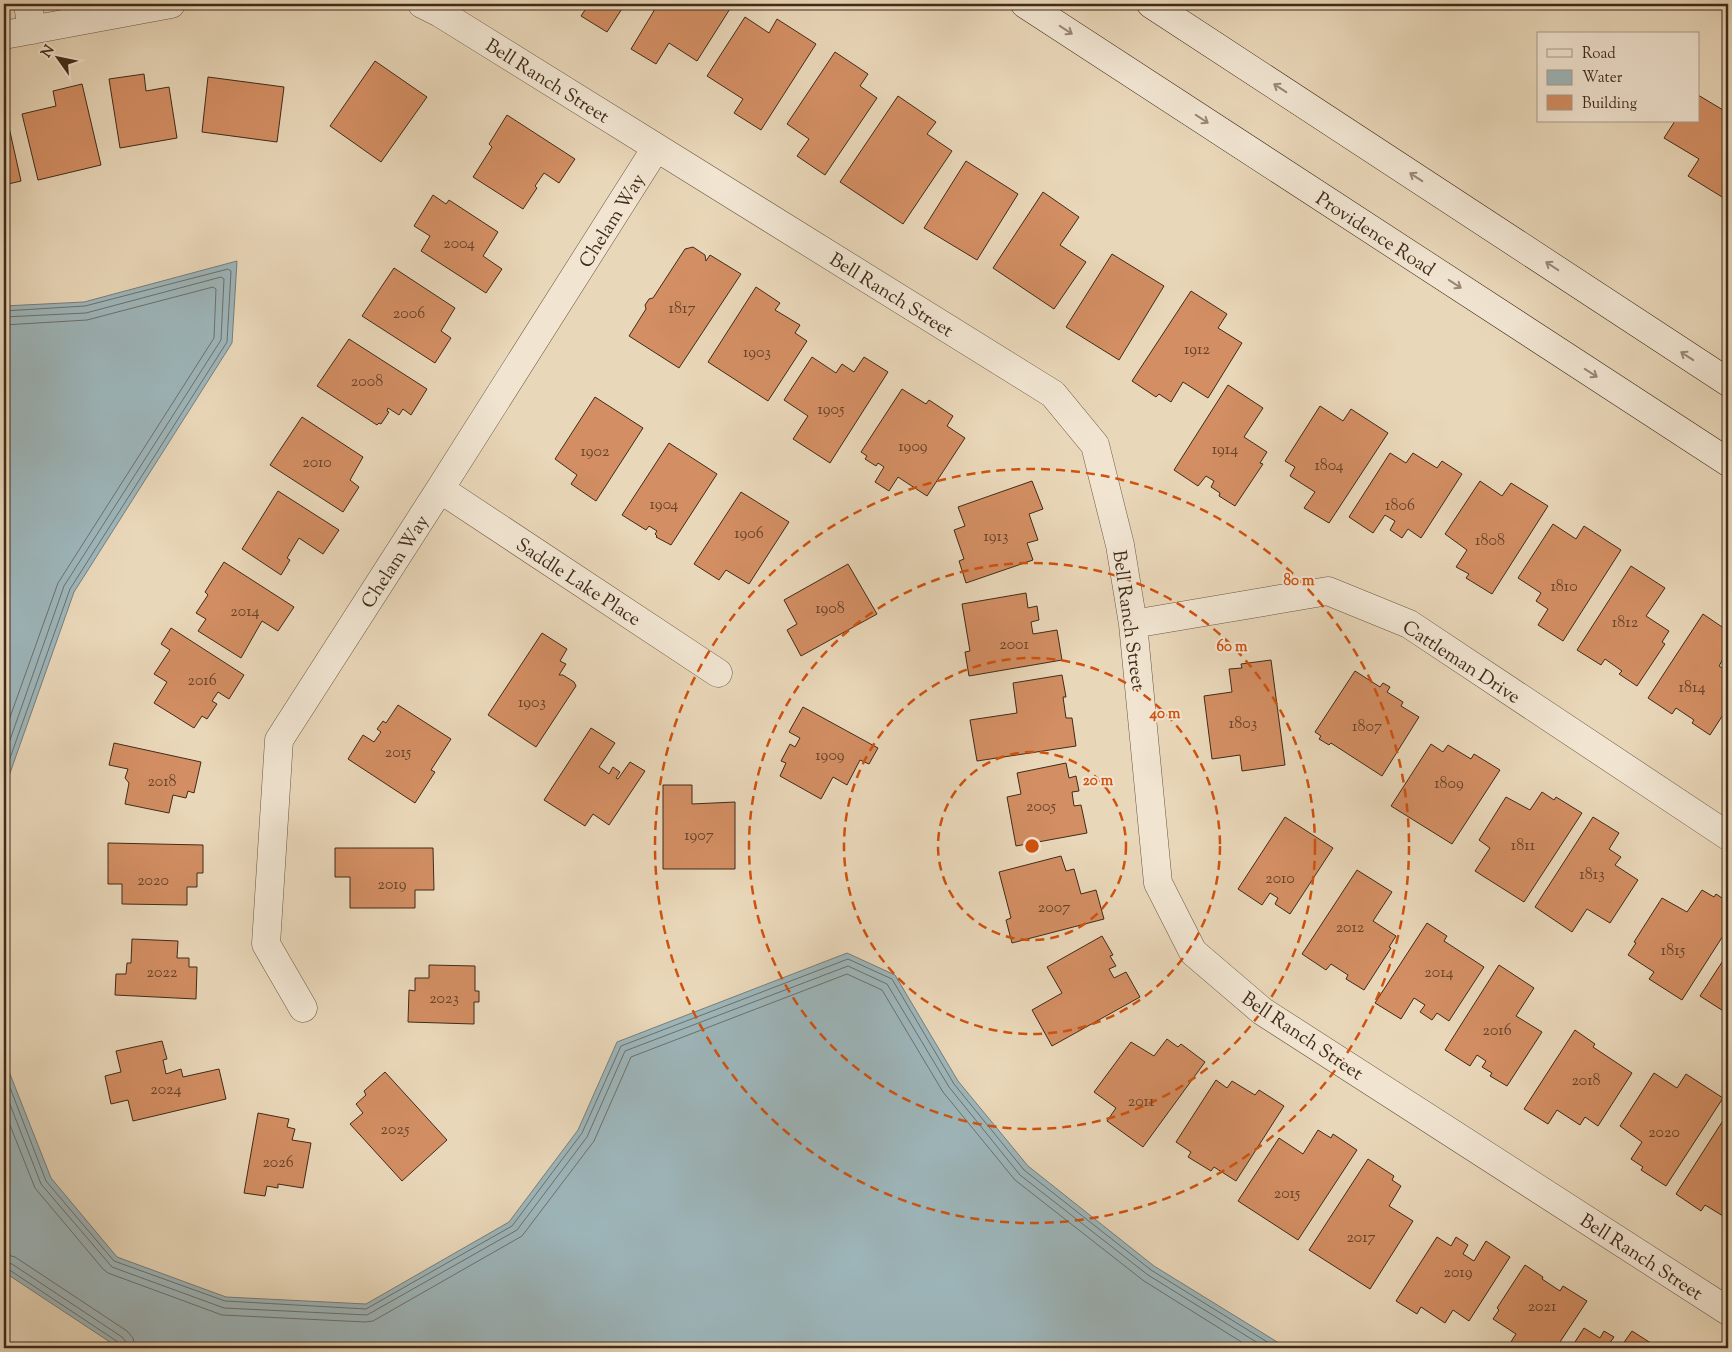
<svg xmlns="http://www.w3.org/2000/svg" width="1732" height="1352" viewBox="0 0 1732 1352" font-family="'Sorts Mill Goudy',serif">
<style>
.water{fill:#9db6bb;stroke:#787e7a}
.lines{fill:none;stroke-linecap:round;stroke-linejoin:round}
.shore{stroke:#6e706a;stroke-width:1}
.building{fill:#d38e63;stroke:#402b18}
.street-casing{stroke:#6a5640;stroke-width:29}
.secondary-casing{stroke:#402b18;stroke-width:29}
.street{stroke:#f1e5d2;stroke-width:28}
.secondary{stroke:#f1e5d2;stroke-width:28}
.oneway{stroke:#988875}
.ring{fill:none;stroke:#cf520e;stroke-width:2.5;stroke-dasharray:9 6}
.labels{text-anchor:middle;stroke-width:4;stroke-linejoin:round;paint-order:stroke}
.number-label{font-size:16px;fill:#65442b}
.street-label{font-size:19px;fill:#402b18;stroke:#f1e5d2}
.centre{fill:#cf520e;stroke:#f1e5d2;stroke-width:2.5}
.ring-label{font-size:15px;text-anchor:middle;font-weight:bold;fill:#cf520e;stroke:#f1e5d2;stroke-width:4;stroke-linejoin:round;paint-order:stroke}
</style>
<rect width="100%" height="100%" fill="#e9d7b9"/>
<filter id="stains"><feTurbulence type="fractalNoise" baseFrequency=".004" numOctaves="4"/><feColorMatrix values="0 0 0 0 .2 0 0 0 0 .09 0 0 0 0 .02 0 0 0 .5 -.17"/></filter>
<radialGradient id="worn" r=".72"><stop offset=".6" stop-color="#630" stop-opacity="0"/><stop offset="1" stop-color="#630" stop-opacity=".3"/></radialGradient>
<path class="water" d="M237,261l-5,82 -158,249 -70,198v-484l80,-4z
M847,953l48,22 63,106 70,85 126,100 133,82h-1168l-115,-76v-213l47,119 66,79 109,40 140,7 143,-82 69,-92 39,-88z"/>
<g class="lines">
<path class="shore" d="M4,311l81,-5 143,-37 3,2 -4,71 -157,247 -66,186
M4,317l82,-4 135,-36 3,2 -3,61 -157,246 -60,171
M4,325l83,-5 126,-33 3,2 -2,49 -156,245 -54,151
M4,1072l42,109 68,80 111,40 141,8 146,-83 70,-93 39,-87 227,-87 44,20 62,105 70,86 127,100 126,78
M4,1089l37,95 71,83 112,41 143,7 150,-85 70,-93 38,-86 223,-85 39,18 62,103 71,88 128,100 118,73
M4,1110l31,78 68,81 5,4 114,42 143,7 8,-1 149,-85 72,-95 37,-84 216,-83 35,16 61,102 72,88 129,101 107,67
M4,1254l11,3 112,74 6,7 2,10
M4,1262l8,2 110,73 4,5 1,6
M4,1268l4,1 110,73 3,6"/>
</g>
<path class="building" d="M589,4h36l-18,28 -26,-16z
M658,4h75l-36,57 -28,-18 -13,21 -25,-15z
M745,17l24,16 8,-14 39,25 -55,86 -27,-17 9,-14 -36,-23z
M835,52l33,22 -8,12 17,12 -52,77 -28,-19 12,-17 -22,-15z
M375,61l52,36 -46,65 -51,-36z
M144,74l2,17 23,-4 8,51 -57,10 -11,-69z
M208,77l76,10 -7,55 -75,-10z
M82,84l19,81 -63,15 -16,-66 34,-8 -3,-15z
M1698,95l25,15 5,-10v98l-1,2 -39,-24 11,-17 -35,-21 11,-17h23z
M898,96l38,26 -9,12 25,17 -49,73 -63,-42z
M4,105l17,76 -17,4z
M507,115l68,44 -16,24 -15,-10 -9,13 2,2 -14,21 -50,-32 19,-30 -3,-3z
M966,161l52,33 -41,66 -53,-32z
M1043,192l36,25 -19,28 26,17 -32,47 -61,-41z
M433,195l13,9 3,-4 49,32 -15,24 19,13 -16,24 -65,-42 9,-15 -16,-10z
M693,247l12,8 1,6 4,-6 31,19 -62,94 -50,-32 17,-27 -1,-4 4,-6 4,-1 32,-49z
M1112,254l52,32 -45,74 -53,-33z
M394,268l61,40 -14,23 10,7 -16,25 -73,-47z
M756,287l24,16 -5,7 25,15 -5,8 12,8 -39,60 -60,-39z
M1191,291l36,23 -9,14 24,15 -34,55 -25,-16 -12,20 -12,-8 -3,3 -24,-16z
M349,339l78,50 -16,26 -8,-6 -4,6 -11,-7 -1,3 2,1 -8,12 -2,-1 -2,2 -60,-39z
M812,357l24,16 6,-9 12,8 10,-15 24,15 -58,91 -37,-24 15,-23 -24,-16z
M1228,385l35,23 -19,29 23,15 -7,11 3,1 -28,42 -16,-10 1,-3 -9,-6 3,-6 -8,-5 -8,10 -24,-16z
M902,389l24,15 3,-4 24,16 -6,10 18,12 -38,58 -29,-19 -9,14 -14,-9 9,-15 -6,-4 -2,3 -11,-7 2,-3 -6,-4z
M595,397l48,31 -47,73 -25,-17 6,-9 -22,-16z
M1320,406l23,15 8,-12 37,24 -59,90 -25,-15 11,-16 -25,-16 5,-9 -10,-6z
M302,417l61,40 -13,23 9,7 -16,25 -73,-47z
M669,443l48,31 -46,71 -15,-8 1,-1 -2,-2 2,-3 -8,-5 -3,4 -24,-15z
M1390,453l16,10 7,-10 24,15 5,-7 20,13 -41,64 -13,-9 -6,9 -12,-8 5,-9 -10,-6 -12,18 -24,-16z
M1032,481l11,28 -14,5 9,26 -11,3 6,17 -67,23 -7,-22 5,-2 -10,-29 11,-4 -7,-19z
M1480,481l22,15 9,-13 37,23 -56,88 -26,-16 3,-4 -13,-7 11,-17 -22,-16z
M278,491l61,39 -16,24 -24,-16 -12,20 3,2 -9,15 -39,-26z
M741,492l48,30 -40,62 -23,-14 -7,10 -25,-16z
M1553,524l23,15 8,-13 37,24 -58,91 -25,-16 10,-16 -12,-8 5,-8 -23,-15z
M224,562l70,45 -16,24 -16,-10 -21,37 -43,-27 8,-12 -10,-6 12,-18 -3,-3z
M848,564l29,50 -76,42 -14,-26 10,-6 -13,-24z
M1631,566l34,22 -19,28 23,15 -7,11 3,2 -28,42 -18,-12 3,-3 -17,-12 -4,6 -24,-15z
M1026,593l2,15 9,-2 2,14 -8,2 2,12 24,-4 5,30 -93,16 -4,-24 5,-1 -8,-47z
M1703,614l25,17v20l-9,15 9,6v35l-18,28 -18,-12 2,-3 -18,-12 -4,6 -24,-16z
M171,628l73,47 -15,24 -11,-7 -6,9 5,3 -10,15 -5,-3 -8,12 -40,-25 13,-21 -13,-8 16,-24 -9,-6z
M542,633l25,16 -7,12 6,3 -7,11h4l11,7 2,4 -40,61 -48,-32z
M1271,660l14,105 -43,6 -2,-16 -28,4 -8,-63 28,-4 -3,-23 13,-1 -1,-4z
M1355,671l25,16 3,-4 7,4 -3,5 16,10 -2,4 18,11 -37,59 -51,-33 -2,2 -10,-6 2,-3 -6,-4z
M1062,675l4,22h-3l3,21h6l4,28 -99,15 -7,-41 47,-7 -4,-30z
M398,705l53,34 -20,31 4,2 -20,31 -67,-44 15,-24 11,7 7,-10 -4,-3 6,-8 3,2z
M803,707l75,41 -9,16 -9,-4 -13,25 -14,-8 -12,22 -41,-23 6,-13 -5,-2 9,-17 5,3 5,-9 -11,-6z
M591,728l24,15 -16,24 10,7 4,-7 7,5 -4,6 2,1 12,-17 15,9 -36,54 -16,-11 -8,12 -41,-26z
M114,743l87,19 -7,31 -6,-2 -2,7 -13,-3 -4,18 -44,-9 4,-21 -4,-5 3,-9 -19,-4z
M1431,744l12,8 5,-7 23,14 3,-5 26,16 -48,74 -61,-38z
M1066,763l3,15 7,-2 3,15 -7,1 2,14 7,-1 6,28 -71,13 -9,-49 14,-3 -4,-21z
M663,785h29v19l43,-2v67h-72z
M1542,792l12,8 2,-3 26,16 -58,89 -49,-31 15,-23 -11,-8 27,-43 24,13z
M1285,817l48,31 -43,66 -15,-10 3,-6 -8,-5 -8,12 -24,-16z
M1593,817l26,16 -10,16 12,8 -6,8 23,15 -28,43 -23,-14 -15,23 -37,-25z
M108,843l95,2v28h-6v14h-10v18l-65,-1v-20h-14z
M335,848h98l1,42h-19v18h-65v-31h-15z
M1061,856l5,15 8,-2 7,25 15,-4 8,29 -92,24 -6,-23 5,-2 -12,-46z
M1357,870l35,22 -19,29 23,15 -7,11 2,1 -27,42 -18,-11 2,-4 -17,-11 -5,6 -24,-16z
M1702,890l12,7 2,-3 12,8v26l-46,72 -33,-21 5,-7 -26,-17 8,-12 -2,-1 28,-44 25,14z
M1427,923l20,13 -3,5 40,26 -35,54 -12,-8 -5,7 -12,-8 5,-7 -11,-7 -13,21 -26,-16z
M1102,936l11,19 -3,1 6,10 -7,3 5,9 12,-6 14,25 -88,49 -20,-36 30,-17 -15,-26z
M132,939l46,2 -1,17h12v9h8l-1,32 -81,-4 1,-21h10l1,-11h4z
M1728,953v61l-28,-18z
M429,965l46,1v25h4v11h-5v22l-66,-2 1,-32 6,1v-13h14z
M1499,965l35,23 -18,28 26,16 -35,54 -17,-10 2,-3 -10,-6 4,-6 -9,-6 -7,11 -25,-16z
M1575,1030l20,14 -2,3 39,26 -34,53 -13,-9 -5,8 -23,-15 -9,14 -24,-15z
M1167,1039l11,8 3,-3 24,18 -62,85 -36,-26 9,-13 -22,-16 37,-50 23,14z
M162,1041l5,18 -4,1 3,14 15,-5 2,8 36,-8 7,30 -93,22 -5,-21 -17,4 -6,-28 16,-4 -5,-21z
M385,1072l62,68 -45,41 -52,-57 13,-11 -7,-9 10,-9 -2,-4z
M1654,1073l23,15 9,-14 37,24 -57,88 -25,-16 2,-3 -12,-8 11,-17 -22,-16z
M1216,1080l11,8 5,-7 23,14 4,-5 25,16 -48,75 -22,-14 -3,4 -23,-14 3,-5 -15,-10z
M258,1113l31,6 -2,8 8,2 -3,11 19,3 -8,45 -25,-4v4l-11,-2 -2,10 -21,-3z
M1724,1119l4,3v97l-23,-14 -4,6 -25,-17z
M1318,1130l13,8 2,-4 24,16 -59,90 -60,-39 41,-63 24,16z
M1368,1159l26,17 -2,4 9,6 -12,20 24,15 -43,68 -61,-39z
M1437,1237l14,9 5,-9 12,8 -5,9 11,7 12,-20 24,16 -41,64 -16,-11 -8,13 -24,-16 -4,7 -21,-13z
M1525,1265l18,12 -1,2 18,12 3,-5 24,15 -31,47h-49l9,-14 -23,-15 6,-9 -2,-2z
M1584,1328l16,10 4,-7 10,6 -5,7 6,4h-44z
M1632,1331l25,16 -1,1h-36z"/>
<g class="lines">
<g class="street-casing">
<path id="street" d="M28,4l4,26
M422,4l18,9 613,381 42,51 25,100 13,79 25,259 35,69 69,59 466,300
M4,35l167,-31
M440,489l278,184
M1133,624l195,-33 81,33 319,212
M303,1008l-37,-64 13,-204 161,-251 216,-341"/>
</g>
<g class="secondary-casing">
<path id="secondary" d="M1025,4l703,458
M1151,4l577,378"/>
</g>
<use href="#street" class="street"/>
<use href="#secondary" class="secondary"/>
</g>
<defs><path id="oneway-shaft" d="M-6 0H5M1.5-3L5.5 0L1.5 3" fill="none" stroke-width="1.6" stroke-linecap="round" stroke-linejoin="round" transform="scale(1.25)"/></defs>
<g class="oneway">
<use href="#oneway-shaft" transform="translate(1066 30) rotate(33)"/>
<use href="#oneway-shaft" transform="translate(1280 88) rotate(-147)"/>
<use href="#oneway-shaft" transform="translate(1202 119) rotate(33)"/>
<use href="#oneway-shaft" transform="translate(1416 177) rotate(-147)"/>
<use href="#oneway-shaft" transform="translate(1552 266) rotate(-147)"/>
<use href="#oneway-shaft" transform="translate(1455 284) rotate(33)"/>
<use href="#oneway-shaft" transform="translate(1687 356) rotate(-147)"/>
<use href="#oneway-shaft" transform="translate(1591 373) rotate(33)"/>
</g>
<g class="ring">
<circle cx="1032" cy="846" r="94"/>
<circle cx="1032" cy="846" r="188"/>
<circle cx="1032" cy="846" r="283"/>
<circle cx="1032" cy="846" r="377"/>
</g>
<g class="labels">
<g class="number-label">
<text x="459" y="248">2004</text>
<text x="682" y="313">1817</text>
<text x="409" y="318">2006</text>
<text x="1197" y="354">1912</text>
<text x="757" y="357">1903</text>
<text x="367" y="386">2008</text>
<text x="831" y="414">1905</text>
<text x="913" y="451">1909</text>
<text x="1225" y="454">1914</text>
<text x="595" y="456">1902</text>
<text x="317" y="467">2010</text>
<text x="1329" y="470">1804</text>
<text x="664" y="509">1904</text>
<text x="1400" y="510">1806</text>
<text x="749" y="538">1906</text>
<text x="996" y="541">1913</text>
<text x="1490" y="545">1808</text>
<text x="1564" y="591">1810</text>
<text x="830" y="613">1908</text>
<text x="245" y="616">2014</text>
<text x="1625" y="627">1812</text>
<text x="1014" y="649">2001</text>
<text x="202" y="685">2016</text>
<text x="1692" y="692">1814</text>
<text x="532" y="707">1903</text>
<text x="1243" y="728">1803</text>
<text x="1367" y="731">1807</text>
<text x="398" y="757">2015</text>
<text x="830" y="760">1909</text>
<text x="162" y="786">2018</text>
<text x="1449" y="788">1809</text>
<text x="1041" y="811">2005</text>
<text x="699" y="840">1907</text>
<text x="1523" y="850">1811</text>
<text x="1592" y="879">1813</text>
<text x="1280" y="883">2010</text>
<text x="153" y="885">2020</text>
<text x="392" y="889">2019</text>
<text x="1054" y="912">2007</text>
<text x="1350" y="932">2012</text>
<text x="1673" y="955">1815</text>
<text x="162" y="977">2022</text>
<text x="1439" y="977">2014</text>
<text x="444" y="1003">2023</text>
<text x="1497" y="1035">2016</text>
<text x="1586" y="1085">2018</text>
<text x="166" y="1094">2024</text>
<text x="1141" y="1106">2011</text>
<text x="395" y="1134">2025</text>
<text x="1664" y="1137">2020</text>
<text x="278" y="1167">2026</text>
<text x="1287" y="1198">2015</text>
<text x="1361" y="1242">2017</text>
<text x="1458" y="1277">2019</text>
<text x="1542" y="1311">2021</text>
</g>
<g class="street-label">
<text transform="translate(548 80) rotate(32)" y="7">Bell Ranch Street</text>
<text transform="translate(611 220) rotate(-58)" y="7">Chelam Way</text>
<text transform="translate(1376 233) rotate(33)" y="7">Providence Road</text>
<text transform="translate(892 294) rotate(32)" y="7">Bell Ranch Street</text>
<text transform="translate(394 561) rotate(-57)" y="7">Chelam Way</text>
<text transform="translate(579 581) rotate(33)" y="7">Saddle Lake Place</text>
<text transform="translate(1130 620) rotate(82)" y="7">Bell Ranch Street</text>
<text transform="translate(1462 661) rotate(33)" y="7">Cattleman Drive</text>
<text transform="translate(1303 1035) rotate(34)" y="7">Bell Ranch Street</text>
<text transform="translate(1642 1256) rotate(33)" y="7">Bell Ranch Street</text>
</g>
</g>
<circle cx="1032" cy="846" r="8" class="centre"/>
<g class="ring-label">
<text x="1299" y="585">80 m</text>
<text x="1232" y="651">60 m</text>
<text x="1165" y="718">40 m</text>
<text x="1098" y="785">20 m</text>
</g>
<rect width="1732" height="1352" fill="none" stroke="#e9d7b9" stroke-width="20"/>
<rect x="5" y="5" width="1722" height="1342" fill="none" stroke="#402b18" stroke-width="2.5"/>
<rect x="10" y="10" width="1712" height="1332" fill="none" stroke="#402b18"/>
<rect x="1537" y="32" width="162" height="90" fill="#f1e5d2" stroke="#aa9b88"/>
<rect x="1547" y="49" width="25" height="8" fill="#f1e5d2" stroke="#aa9b88"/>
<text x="1582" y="58" font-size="15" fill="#402b18">Road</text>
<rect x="1547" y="70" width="25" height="15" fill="#9db6bb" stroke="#aa9b88"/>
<text x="1582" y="82" font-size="15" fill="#402b18">Water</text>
<rect x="1547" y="95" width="25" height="15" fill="#d38e63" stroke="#aa9b88"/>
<text x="1582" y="108" font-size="15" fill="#402b18">Building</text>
<g transform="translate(58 58) rotate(303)" stroke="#f1e5d2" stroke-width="4" paint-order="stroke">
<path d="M0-4L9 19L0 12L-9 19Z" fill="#402b18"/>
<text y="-8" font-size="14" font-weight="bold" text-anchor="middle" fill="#402b18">N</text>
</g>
<rect width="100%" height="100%" filter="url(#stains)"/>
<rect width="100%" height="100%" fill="url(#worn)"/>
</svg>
